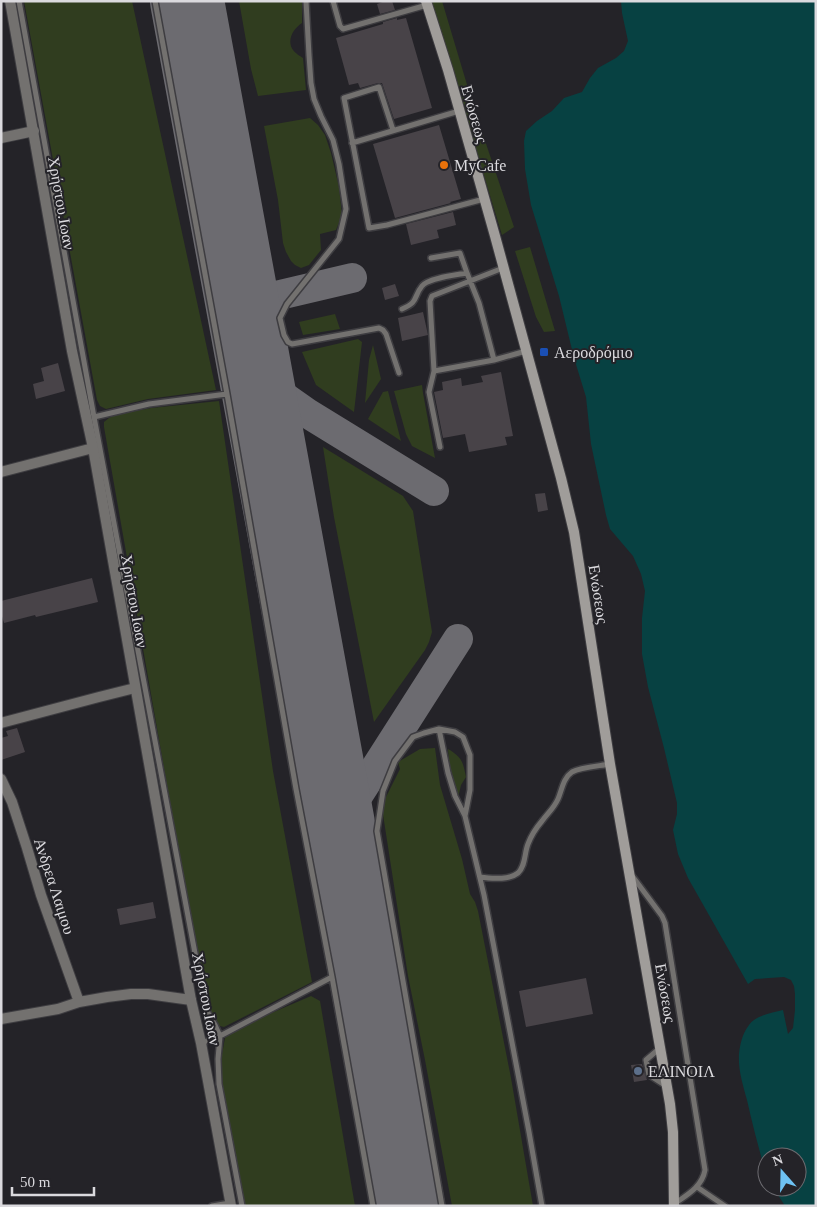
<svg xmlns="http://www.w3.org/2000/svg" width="817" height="1207" viewBox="0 0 817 1207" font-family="Georgia,serif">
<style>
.green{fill:#303d1f}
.water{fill:#074142}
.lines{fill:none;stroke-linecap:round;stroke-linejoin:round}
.taxiway{stroke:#6c6b70;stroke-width:30}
.runway{stroke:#6c6b70;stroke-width:74}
.building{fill:#484348}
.service-casing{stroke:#3e3d41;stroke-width:8}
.minor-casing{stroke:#3e3d41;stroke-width:12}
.tertiary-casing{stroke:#3e3d41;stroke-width:12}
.secondary-casing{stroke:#3e3d41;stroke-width:12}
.service{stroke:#73716f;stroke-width:5}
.minor{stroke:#73716f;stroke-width:10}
.tertiary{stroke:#73716f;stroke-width:10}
.secondary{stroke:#a09d9a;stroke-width:10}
.food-dot{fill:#e8710a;stroke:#242328;stroke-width:2}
.transit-dot{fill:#1a4fb4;stroke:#242328;stroke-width:2}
.service-dot{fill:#5c6f8a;stroke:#242328;stroke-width:2}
.labels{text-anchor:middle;stroke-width:4;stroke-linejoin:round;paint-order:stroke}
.street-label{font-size:16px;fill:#dbdade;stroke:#242328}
.poi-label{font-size:16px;fill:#dbdade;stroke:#242328;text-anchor:start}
</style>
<rect width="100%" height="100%" fill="#242328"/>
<path class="green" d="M24,1h108l84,389 -68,9 -42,10 -6,-3 -3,-6z
M239,1h63v22c-8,5 -16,17 -9,27 2,3 7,6 10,8l3,32 -48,6 -7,-27z
M431,1h11l32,107 40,119 -12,8z
M310,118l8,7 7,10 6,18 8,34 3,28 -6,15 -16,4 1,16 -12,15 -8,3 -6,-3 -4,-4 -5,-9 -3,-9 -5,-43 -14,-74z
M530,247l25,84 -11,1 -8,-15 -21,-66z
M335,314l5,15 -37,6 -4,-13z
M358,339l4,3 -8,70 -38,-27 -14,-33z
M373,345l8,34 -16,24 4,-43z
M422,385l1,8 12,65 -23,-12 -6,-12 -12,-43z
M388,391l13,50 -33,-22 15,-27z
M219,401l54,370 39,211 -88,45 -4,-1 -8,-11 -6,-19 -39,-211 -63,-358v-5l5,-4 6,-3 36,-7z
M323,447l80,49 10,15 19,121 -3,10 -4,8 -51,72 -40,-205z
M435,748l5,37 22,74 8,35 5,8 3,9 33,167 22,128h-81l-27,-146 -17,-84 -26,-168 1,-5 17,-34 -2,-7 22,-13z
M448,749c14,8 15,13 18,28l-5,8 -3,13 -9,-35z
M311,996l9,5 35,205h-110l-21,-107 -3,-29v-10l4,-22 3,-5 4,-3z"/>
<path class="water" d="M621,1h195v1205h-31l-12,-19h24v-30h-30v10h-3c-6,-22 -12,-44 -17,-67 -4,-15 -9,-30 -8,-46 1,-9 3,-20 10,-29 7,-10 22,-12 34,-15l5,24 5,-6 2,-18v-16l-1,-8 -3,-6 -7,-3 -29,2 -7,5 -60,-106 -10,-24 -5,-24 4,-16v-11l-13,-55 -16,-61 -6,-33v-36l3,-27 -4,-17 -8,-18 -23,-27 -4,-14 -15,-71 -5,-47 -12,-39 -15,-62 -28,-91 -6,-36 -1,-28 2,-10 11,-10 15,-10 12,-13 18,-6 8,-14 8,-10 18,-10 8,-7 4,-10 -6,-28z"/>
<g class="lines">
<path class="taxiway" d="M239,287c10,9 15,11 28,11l85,-20
M252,358l12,23 16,13 27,19 127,78
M265,429c11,-18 21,-26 42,-16
M327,763c1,4 2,8 4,11 7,13 24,15 35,7 3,-3 5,-7 8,-9
M340,834l3,-12 7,-14 108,-169"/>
<path class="runway" d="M187,1l221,1205"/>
</g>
<path class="building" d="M385,1h7l3,9 -15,4 -3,-10z
M397,18v2l9,-2 26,90 -38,11 -12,-36h-4l-18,5 -2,-5 -9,2 -13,-47 47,-14v-2z
M439,125l22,74 -11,3 1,1 -56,15 -22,-74z
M453,212l3,13 -19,5 2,8 -28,7 -5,-21z
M395,284l4,12 -14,4 -3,-12z
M423,312l5,23 -26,6 -4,-23z
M58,363l7,28 -29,8 -3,-15 11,-3 -3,-13z
M501,372l12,64 -8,1 2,8 -38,7 -4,-18 -22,4 -9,-46 9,-2 -1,-8 19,-4 1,8 21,-4 -2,-6z
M545,493l3,17 -10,2 -3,-18z
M92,578l6,24 -62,15 -1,-2 -31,8 -3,-10v-12z
M17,728l8,24 -24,8v-22l7,-2 -2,-5z
M153,902l3,16 -36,7 -3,-16z
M586,978l7,36 -67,13 -7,-36z
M642,1064l5,16 -13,2 -3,-17z"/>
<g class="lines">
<g class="service-casing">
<path id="service" d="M19,1l75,416 110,584 4,12 7,12 5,11 -2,23 1,25 23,122
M155,1l72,393 69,395 36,188 41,229
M306,1l3,54 2,28 3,16 7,17 12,24 6,24 7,45 -7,30 -52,65 -7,14 4,17 4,7 4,2 87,-16 4,2 3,4 13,39
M333,1l7,25 3,3 84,-24
M393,130l-14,-43 -35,11 25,130 18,-3 97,-26
M352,143l107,-32
M431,258l29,-5 7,20
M503,268l-71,28 -2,5 4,70 60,-11 32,-9
M402,309c17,-7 11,-12 20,-23 6,-8 34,-11 45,-13l12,30 15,57
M434,371l-5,21 11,55
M94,417l55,-13 78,-10
M439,729l9,44 7,23 10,20
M480,877c11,1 28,4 38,-4 8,-8 6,-19 10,-29 3,-8 8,-16 14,-23 6,-8 12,-13 16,-22 4,-9 5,-21 14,-27 9,-5 28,-6 38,-8
M633,877l29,39 3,7 40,247c-3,17 -18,25 -31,34
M201,1043l19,-7 112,-59
M660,1048l-14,12 3,15 17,11
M697,1187l28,19
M212,1206l18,-3
M442,1206l-65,-375 6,-40 12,-30 18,-24 11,-4 15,-4 16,3 8,5 7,18v35l-5,26 19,79 45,237 13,74"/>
</g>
<g class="minor-casing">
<path id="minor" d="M1,138l33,-7
M1,472l92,-24
M1,723l98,-26 36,-9
M1,779l11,23 15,46 14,47 38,107
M1,1019l57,-10 21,-7 28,-5 24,-3h17l43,6"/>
</g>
<g class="tertiary-casing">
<path id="tertiary" d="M10,1l62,350 21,97 98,552 10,43 30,163"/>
</g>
<g class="secondary-casing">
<path id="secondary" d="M426,1l22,69 47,166 66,242 13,54 36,232 60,340 3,28 1,74"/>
</g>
<use href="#service" class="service"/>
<use href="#minor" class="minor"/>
<use href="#tertiary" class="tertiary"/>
<use href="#secondary" class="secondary"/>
</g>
<circle class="food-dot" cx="444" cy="165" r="5"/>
<rect class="transit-dot" x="539" y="347" width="10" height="10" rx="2.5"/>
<circle class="service-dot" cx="638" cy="1071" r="5"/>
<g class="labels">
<g class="street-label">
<text transform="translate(475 114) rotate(74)" y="6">Ενώσεως</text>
<text transform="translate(62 203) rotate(80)" y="6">Χρήστου.Ιωαν</text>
<text transform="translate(599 594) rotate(81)" y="6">Ενώσεως</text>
<text transform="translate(135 601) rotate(80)" y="6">Χρήστου.Ιωαν</text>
<text transform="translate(55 886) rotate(72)" y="6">Ανδρεα Λαιμου</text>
<text transform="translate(666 993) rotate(80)" y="6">Ενώσεως</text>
<text transform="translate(207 999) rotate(79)" y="6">Χρήστου.Ιωαν</text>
</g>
<g class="poi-label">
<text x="454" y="171">MyCafe</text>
<text x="554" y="358">Αεροδρόμιο</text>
<text x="648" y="1077">ΕΛΙΝΟΙΛ</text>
</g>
</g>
<rect width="817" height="1207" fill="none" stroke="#dbdade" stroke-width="5"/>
<g transform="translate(782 1172) rotate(340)"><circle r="24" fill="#242328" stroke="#6d6c71"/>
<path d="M0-4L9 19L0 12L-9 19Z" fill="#6ec2f3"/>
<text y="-8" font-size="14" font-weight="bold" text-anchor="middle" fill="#dbdade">N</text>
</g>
<path d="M12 1187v8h82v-8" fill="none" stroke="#dbdade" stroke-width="2.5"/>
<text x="20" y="1187" font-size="15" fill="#dbdade" stroke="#242328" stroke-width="4" paint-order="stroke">50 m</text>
</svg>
